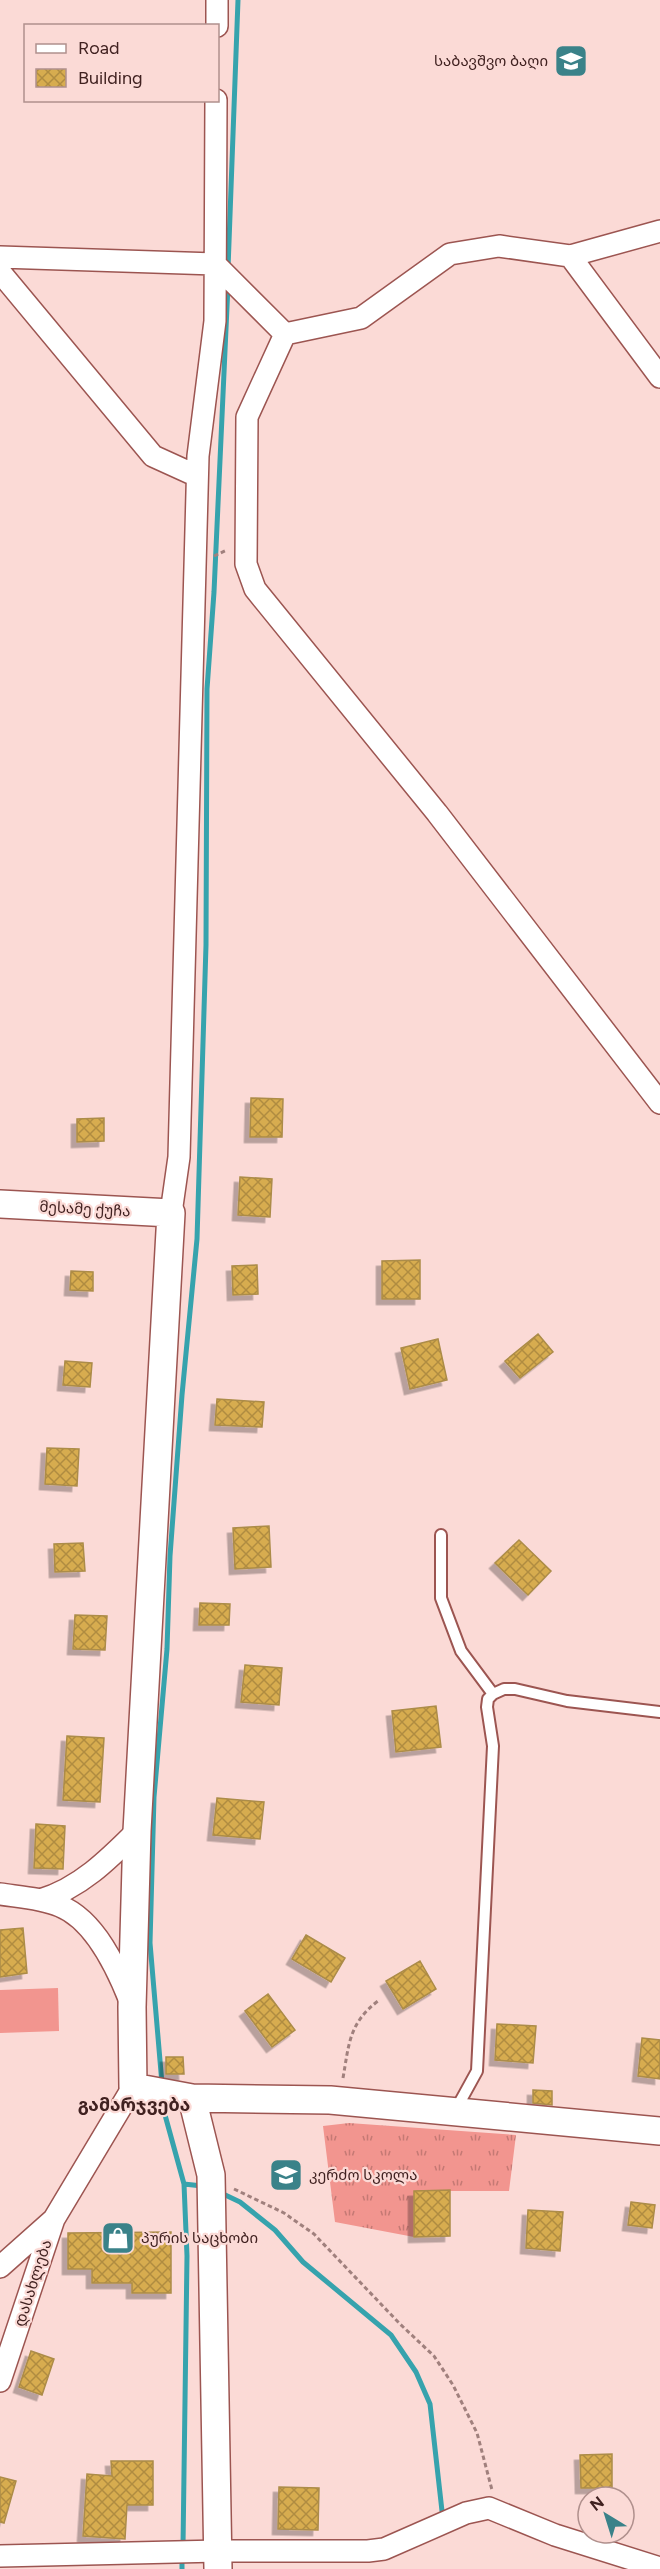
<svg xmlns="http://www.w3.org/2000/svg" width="660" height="2569" viewBox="0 0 660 2569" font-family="Figtree,'Noto Sans Georgian',sans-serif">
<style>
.grass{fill:url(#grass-tufts)}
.garden{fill:#f2958f}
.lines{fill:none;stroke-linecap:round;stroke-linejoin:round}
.stream{stroke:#36a3ad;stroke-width:5}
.building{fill:url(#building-cross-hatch);stroke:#ac8c48;stroke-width:1.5;filter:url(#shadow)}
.service-casing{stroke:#9c5551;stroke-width:14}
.minor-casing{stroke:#9c5551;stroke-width:24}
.tertiary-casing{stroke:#9c5551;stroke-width:30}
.path{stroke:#a0807d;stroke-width:3;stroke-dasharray:4.5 3;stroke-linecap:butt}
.service{stroke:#fff;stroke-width:10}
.minor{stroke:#fff;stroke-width:21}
.tertiary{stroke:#fff;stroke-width:27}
.labels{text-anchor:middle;stroke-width:4.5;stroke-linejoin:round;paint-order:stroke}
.poi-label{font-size:15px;fill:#402120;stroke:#fbdad6;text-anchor:start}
.street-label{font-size:15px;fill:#402120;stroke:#fbdad6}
.quarter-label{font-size:18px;font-weight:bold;fill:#402120;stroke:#fbdad6}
</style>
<defs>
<pattern id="grass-tufts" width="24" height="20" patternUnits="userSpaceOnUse" patternTransform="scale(1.5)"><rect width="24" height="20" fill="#f2958f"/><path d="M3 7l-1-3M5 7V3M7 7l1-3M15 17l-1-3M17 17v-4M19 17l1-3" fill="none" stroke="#c57974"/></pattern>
<pattern id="building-cross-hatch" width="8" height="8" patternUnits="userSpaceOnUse" patternTransform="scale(1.5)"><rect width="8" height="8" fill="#d7ac4f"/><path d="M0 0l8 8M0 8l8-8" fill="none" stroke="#b08c41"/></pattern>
<filter id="shadow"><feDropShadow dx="-5.5" dy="5.5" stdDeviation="0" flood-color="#0004"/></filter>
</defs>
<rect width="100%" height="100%" fill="#fbdad6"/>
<path class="grass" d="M349,2123l167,12 -7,56h-95v46l-79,-15 -12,-96z"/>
<path class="garden" d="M58,1988l1,43 -59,2v-43z"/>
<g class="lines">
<path class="stream" d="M228,269l10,-269
M162,2084l-12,-141 4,-146 13,-148 3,-93 12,-161 15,-156 9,-294 1,-256 7,-97 14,-307
M164,2100l1,15 19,69 3,72 -4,290
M184,2184l18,2
M219,2192l21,10 35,28 28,32 88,73 25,37 14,32 12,107
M182,2569v-13"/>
</g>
<path class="building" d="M251,1098l32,1 -1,38h-32z
M104,1118v23l-27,1v-23z
M240,1177l32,2 -2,38 -32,-2z
M420,1260v39h-38v-38z
M257,1265l1,29 -25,1 -1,-29z
M71,1271l22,1v19l-23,-1z
M538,1334l15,18 -33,26 -15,-17z
M438,1339l9,41 -37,9 -9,-41z
M65,1361l27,2 -2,24 -27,-2z
M217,1399l47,3 -2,25 -47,-2z
M47,1448l32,1 -2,37 -32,-2z
M269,1526l2,41 -36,2 -2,-41z
M519,1540l32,31 -23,24 -33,-32z
M83,1543l2,28 -30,1 -1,-28z
M200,1603l30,1 -1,21h-30z
M75,1615l32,1 -2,34 -32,-1z
M245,1665l37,3 -3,37 -38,-3z
M436,1706l5,41 -45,5 -4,-41z
M67,1736l37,2 -4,64 -37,-2z
M217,1798l47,4 -4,37 -47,-4z
M36,1824l29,2 -2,43 -29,-1z
M23,1928l4,45 -27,4v-47z
M306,1935l39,23 -14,24 -39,-23z
M420,1961l16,28 -33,20 -17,-28z
M268,1994l27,36 -23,17 -27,-36z
M497,2024l39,2 -3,37 -38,-3z
M642,2038l18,2v39l-22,-3z
M166,2057h17l1,17h-18z
M533,2090l19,1v14l-19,-2z
M450,2190v46l-36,1v-46z
M631,2202l24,3 -3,23 -24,-3z
M528,2210l35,2 -3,39 -34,-3z
M171,2232v61h-39v-10h-40v-14h-24v-36z
M31,2351l23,8 -12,36 -23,-8z
M612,2454v34h-31l-1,-33z
M111,2461h42v44h-26l-2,34 -42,-3 4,-62 25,2z
M0,2477l16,4 -12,42 -4,-1z
M279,2487l40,1 -1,42 -40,-1z"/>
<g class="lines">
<g class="service-casing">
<path id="service" d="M441,1535v63l20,53 32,43
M455,2111l22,-40 16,-325 -6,-39 1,-8 5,-5 11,-5h11l52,12 93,11"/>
</g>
<g class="minor-casing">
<path id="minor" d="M217,26v-26
M570,256l90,-25
M0,257l215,7 70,70 76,-16 89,-64 49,-8 71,10 90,121
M0,272l153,184 44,20
M285,334l-38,83 -1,147 9,25 182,224 223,290
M171,1213l8,-56 19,-701 17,-135 1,-221
M0,1894c20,3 41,4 60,12 35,14 57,62 70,95
M40,1900c39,-11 69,-41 97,-69
M0,2267l54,-48
M0,2381l54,-162 79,-132
M0,2556l219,-5h149l16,-2 82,-36 23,-5 66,27 105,33"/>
</g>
<g class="tertiary-casing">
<path id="tertiary" d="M0,1204l171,9 -34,618 -5,176 1,80 59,11 138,2 330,31
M192,2098l19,77 7,394"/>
</g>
<path class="path" d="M214,556l13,-6
M343,2078c6,-34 6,-55 35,-77
M234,2189l50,24 30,21 86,90 34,32 19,29 24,48 15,57"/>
<use href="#service" class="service"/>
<use href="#minor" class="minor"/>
<use href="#tertiary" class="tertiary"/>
</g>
<defs>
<g id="school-square" transform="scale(1.725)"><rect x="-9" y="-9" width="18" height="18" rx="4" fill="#3a8289" stroke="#fbdad6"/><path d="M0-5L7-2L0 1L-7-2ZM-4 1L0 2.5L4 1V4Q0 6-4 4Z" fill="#fff"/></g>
<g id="shop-square" transform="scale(1.725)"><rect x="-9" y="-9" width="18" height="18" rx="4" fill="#3a8289" stroke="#fbdad6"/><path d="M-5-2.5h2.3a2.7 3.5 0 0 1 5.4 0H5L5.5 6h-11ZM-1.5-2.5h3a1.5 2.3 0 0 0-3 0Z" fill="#fff"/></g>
</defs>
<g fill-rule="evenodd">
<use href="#school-square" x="571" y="61"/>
<use href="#school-square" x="286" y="2175"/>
<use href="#shop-square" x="118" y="2238"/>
</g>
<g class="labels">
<g class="poi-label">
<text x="548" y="66" text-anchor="end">საბავშვო ბაღი</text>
<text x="309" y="2180">კერძო სკოლა</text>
<text x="141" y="2243">პურის საცხობი</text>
</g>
<g class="street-label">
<text transform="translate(85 1209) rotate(3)" y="5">მესამე ქუჩა</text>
<text transform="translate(33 2283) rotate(-72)" y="5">დასახლება</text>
</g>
<g class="quarter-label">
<text x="134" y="2111">გამარჯვება</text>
</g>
</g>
<rect x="24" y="24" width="195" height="78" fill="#fbdad6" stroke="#b0908d" stroke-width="1.5"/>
<rect x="36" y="44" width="30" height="9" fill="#ffffff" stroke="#b0908d" stroke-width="1.5"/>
<text x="78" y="54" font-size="18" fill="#402120">Road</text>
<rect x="36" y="69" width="30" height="18" fill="url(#building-cross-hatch)" stroke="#b0908d" stroke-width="1.5"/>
<text x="78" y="84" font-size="18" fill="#402120">Building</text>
<g transform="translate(606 2515) rotate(322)"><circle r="28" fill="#fbdad6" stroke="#b0908d" stroke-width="1.5"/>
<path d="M0-4.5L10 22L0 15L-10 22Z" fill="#3a8289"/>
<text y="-9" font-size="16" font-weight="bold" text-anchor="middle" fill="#402120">N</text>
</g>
</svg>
